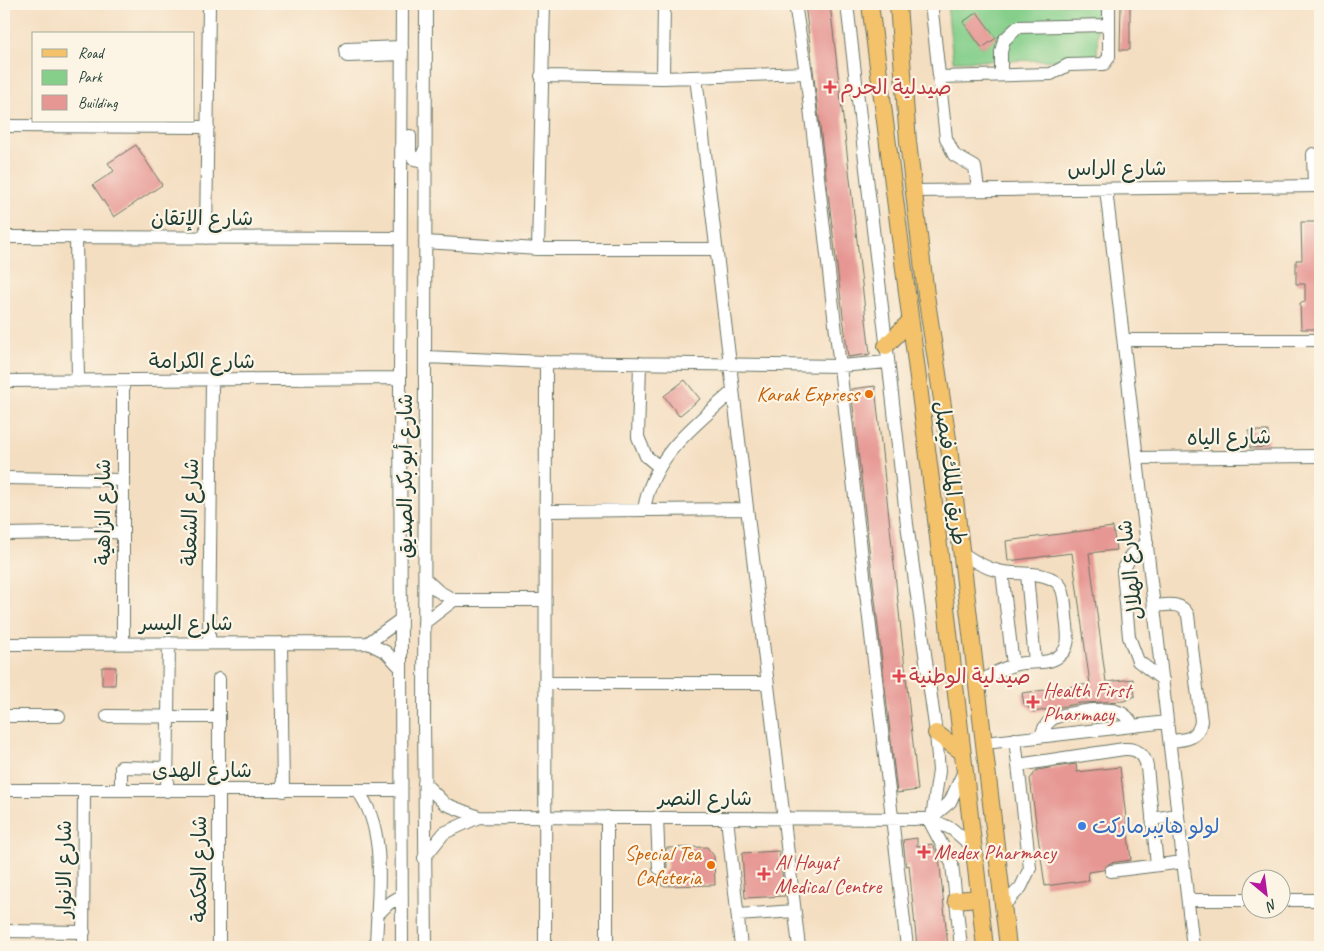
<svg xmlns="http://www.w3.org/2000/svg" width="1324" height="951" viewBox="0 0 1324 951" font-family="Caveat,'Playpen Sans Arabic',sans-serif">
<style>
.green{fill:#85cf8b;stroke:#528660;fill-rule:evenodd}
.building{fill:#e69693}
.lines{fill:none;stroke-linecap:round;stroke-linejoin:round}
.minor-casing{stroke:#6a7565;stroke-width:14}
.major-casing{stroke:#6a7565;stroke-width:18}
.minor{stroke:#fff;stroke-width:12}
.major{stroke:#f3c26a;stroke-width:16}
.health-dot{fill:#e0444e;stroke:#fcf5e5;stroke-width:2}
.food-dot{fill:#e8710a;stroke:#fcf5e5;stroke-width:2}
.shop-dot{fill:#3f7fe0;stroke:#fcf5e5;stroke-width:2}
.labels{text-anchor:middle;stroke-width:4.5;stroke-linejoin:round;paint-order:stroke}
.health-label{font-size:21px;fill:#be3a42;stroke:#fcf5e5;text-anchor:start}
.street-label{font-size:21px;fill:#1f3d34;stroke:#fcf5e5}
.food-label{font-size:21px;fill:#c56008;stroke:#fcf5e5;text-anchor:end}
.shop-label{font-size:21px;fill:#366cbe;stroke:#fcf5e5;text-anchor:start}
</style>
<rect width="100%" height="100%" fill="#fcf5e5"/>
<filter id="ink" filterUnits="userSpaceOnUse"><feTurbulence type="fractalNoise" baseFrequency=".02" numOctaves="2"/><feDisplacementMap in="SourceGraphic" scale="10" xChannelSelector="R" yChannelSelector="G"/><feConvolveMatrix kernelMatrix="1 2 1 2 8 2 1 2 1" color-interpolation-filters="sRGB"/></filter>
<filter id="wash" filterUnits="userSpaceOnUse"><feTurbulence type="fractalNoise" baseFrequency=".0096" numOctaves="4" result="noise"/><feDisplacementMap in="SourceGraphic" scale="20" xChannelSelector="R" yChannelSelector="G"/><feGaussianBlur stdDeviation="1.12" result="paint"/><feColorMatrix in="noise" values="0 0 0 0 0 0 0 0 0 0 0 0 0 0 0 0 0 1.4 0 .05"/><feComposite in="paint" operator="in"/></filter>
<g filter="url(#wash)">
<rect width="100%" height="100%" fill="#f4dec1"/>
<path class="green" d="M947,4h151l-1,56 -144,1zM963,22l32,16 -13,10z"/>
<g id="blocks">
<path class="building" d="M805,4h25l40,350 -22,3z
M1121,4h9v46h-10z
M977,12l19,26 -14,10 -19,-26z
M136,145l26,40 -48,32 -21,-32 21,-14 -6,-8z
M1301,222h19v107h-19l-1,-26 5,-1v-18h-9v-24h6z
M685,380l15,19 -21,17 -15,-20z
M875,386l43,404 -21,3 -46,-404z
M1249,431h19v16l-18,1z
M1113,527l3,23 -27,3 17,129 27,-3 2,17 -11,5 -43,2 -47,9 -10,-8 -2,-11 68,-9 -18,-131 -64,8 -2,-20z
M102,667h14l-1,18h-13z
M1076,764l1,8 43,-5 11,93 -21,3 -7,7 -15,2 1,8 -44,6 -15,-107 7,-9z
M917,838v8l15,-2 7,12 9,91h-31l-8,-82 -3,1 -3,-26z
M707,847l7,9 1,29 -53,1 -1,-10 6,-8 -1,-20z
M779,851l6,45 -40,2 -3,-45z"/>
</g>
</g>
<g filter="url(#ink)">
<use href="#blocks" fill-opacity="0" stroke="#6a7565" stroke-width="1"/>
<g class="lines">
<g class="minor-casing">
<path id="minor" d="M795,4l11,69 101,874
M847,4l60,520 29,209 3,38 -8,53 21,40 9,83
M933,4l-1,8 14,126 8,17 21,12 3,22
M402,54l-55,2 -1,-7 56,-2
M1001,75v-23l3,-12 14,-13 90,-2
M541,76l122,2 143,-5
M696,77l103,870
M940,77l111,-3 17,-9 36,-1 5,-7v-53
M663,78l1,-74
M4,126l204,1
M410,136v17l4,6 6,1 5,-11
M1313,154l1,32
M1106,189l87,758
M915,191l405,-5
M4,237l397,1
M76,237l2,144
M206,238l3,-234
M425,242l113,7h178
M538,249l6,-245
M1124,340h196
M425,357l121,5 294,4 48,-4
M640,363l-2,74 8,19 12,10
M4,381l396,-3
M123,381v263
M1137,458l183,-2
M4,478l119,2
M644,510c8,-54 50,-84 88,-118
M546,511l200,-2
M4,534l119,-2
M1147,543l-16,12 -8,16 6,66 9,24 25,19
M962,553c12,8 23,15 37,18 18,5 51,-2 62,16 5,10 4,26 6,38 1,12 3,23 -8,31 -11,9 -27,5 -41,8 -15,3 -28,11 -40,20
M1002,572l11,93
M1027,574l8,88
M425,579l13,12 16,9h91
M1154,606c13,-1 27,-5 34,9l13,106c-2,18 -16,19 -31,20
M424,623l30,-23
M209,643l3,-262
M281,643l2,148
M368,643l32,-23
M4,644l364,-1 18,9 14,15
M219,679v268
M545,683h221
M4,716h55
M107,716l112,1
M1041,736c2,-6 4,-12 10,-16 9,-7 53,-13 65,-9 8,2 14,8 17,15
M985,743l182,-21
M1018,765l106,-16c12,-1 21,5 23,18l10,98
M424,783l21,21 34,13 451,2 22,10 22,19
M4,790h397
M121,790v-23l45,1
M357,790c32,41 20,107 19,157
M167,791l2,-148
M607,817v130
M657,817l2,51
M727,818l14,129
M930,819l20,-17 14,-31
M1152,819l26,-4
M424,858l20,-25 35,-16
M1111,871l72,-9
M1188,900h64
M1282,900h38
M1003,906l18,-19 9,-19 -15,-129
M377,915l11,-11 13,-8
M738,915l56,-4
M4,931l80,1
M83,947l1,-157
M402,947l-2,-569 2,-374
M426,947l-2,-229 2,-714
M545,947l1,-585"/>
</g>
<g class="major-casing">
<path id="major" d="M870,4l65,507 50,436
M898,4l10,138 18,153 22,144 60,508
M886,346l23,-24
M936,733l26,19
M956,900l23,-2"/>
</g>
<use href="#minor" class="minor"/>
<use href="#major" class="major"/>
</g>
</g>
<g class="health-dot">
<path d="M827.5 79.5h5v5h5v5h-5v5h-5v-5h-5v-5h5z"/>
<path d="M896.5 668.5h5v5h5v5h-5v5h-5v-5h-5v-5h5z"/>
<path d="M1030.5 694.5h5v5h5v5h-5v5h-5v-5h-5v-5h5z"/>
<path d="M921.5 844.5h5v5h5v5h-5v5h-5v-5h-5v-5h5z"/>
<path d="M761.5 866.5h5v5h5v5h-5v5h-5v-5h-5v-5h5z"/>
</g>
<g class="food-dot">
<circle cx="869" cy="394" r="5"/>
<circle cx="711" cy="865" r="5"/>
</g>
<circle class="shop-dot" cx="1082" cy="826" r="5"/>
<g class="labels">
<g class="health-label">
<text x="840" y="94">صيدلية الحرم</text>
<text x="909" y="683">صيدلية الوطنية</text>
<text x="1043" y="697">Health First<tspan x="1043" dy="24">Pharmacy</tspan></text>
<text x="934" y="859">Medex Pharmacy</text>
<text x="775" y="869">Al Hayat<tspan x="775" dy="24">Medical Centre</tspan></text>
</g>
<g class="street-label">
<text x="1117" y="175">شارع الراس</text>
<text x="202" y="225">شارع الإتقان</text>
<text x="202" y="368">شارع الكرامة</text>
<text transform="translate(1229 437) rotate(-1)" y="7">شارع الياه</text>
<text transform="translate(951 473) rotate(83)" y="7">طريق الملك فيصل</text>
<text transform="translate(405 476) rotate(-90)" y="7">شارع أبو بكر الصديق</text>
<text transform="translate(103 512) rotate(-90)" y="7">شارع الزاهية</text>
<text transform="translate(190 512) rotate(-89)" y="7">شارع الشعلة</text>
<text transform="translate(1130 570) rotate(-97)" y="7">شارع الهلال</text>
<text x="186" y="630">شارع اليسر</text>
<text x="202" y="777">شارع الهدى</text>
<text x="705" y="805">شارع النصر</text>
<text transform="translate(64 869) rotate(-90)" y="7">شارع الانوار</text>
<text transform="translate(199 869) rotate(-90)" y="7">شارع الحكمة</text>
</g>
<g class="food-label">
<text x="859" y="401">Karak Express</text>
<text x="701" y="860">Special Tea<tspan x="701" dy="24">Cafeteria</tspan></text>
</g>
<g class="shop-label">
<text x="1092" y="833">لولو هايبرماركت</text>
</g>
</g>
<rect width="1324" height="951" fill="none" stroke="#fcf5e5" stroke-width="20"/>
<rect x="32" y="32" width="162" height="90" fill="#fcf5e5" stroke="#a4ab9e"/>
<rect x="42" y="49" width="25" height="8" fill="#f3c26a" stroke="#a4ab9e"/>
<text x="78" y="58" font-size="15" fill="#1f3d34">Road</text>
<rect x="42" y="70" width="25" height="15" fill="#85cf8b" stroke="#a4ab9e"/>
<text x="78" y="82" font-size="15" fill="#1f3d34">Park</text>
<rect x="42" y="95" width="25" height="15" fill="#e69693" stroke="#a4ab9e"/>
<text x="78" y="108" font-size="15" fill="#1f3d34">Building</text>
<g transform="translate(1266 894) rotate(151)"><circle r="24" fill="#fcf5e5" stroke="#a4ab9e"/>
<path d="M0-4L9 19L0 12L-9 19Z" fill="#b5179e"/>
<text y="-8" font-size="14" font-weight="bold" text-anchor="middle" fill="#1f3d34">N</text>
</g>
</svg>
